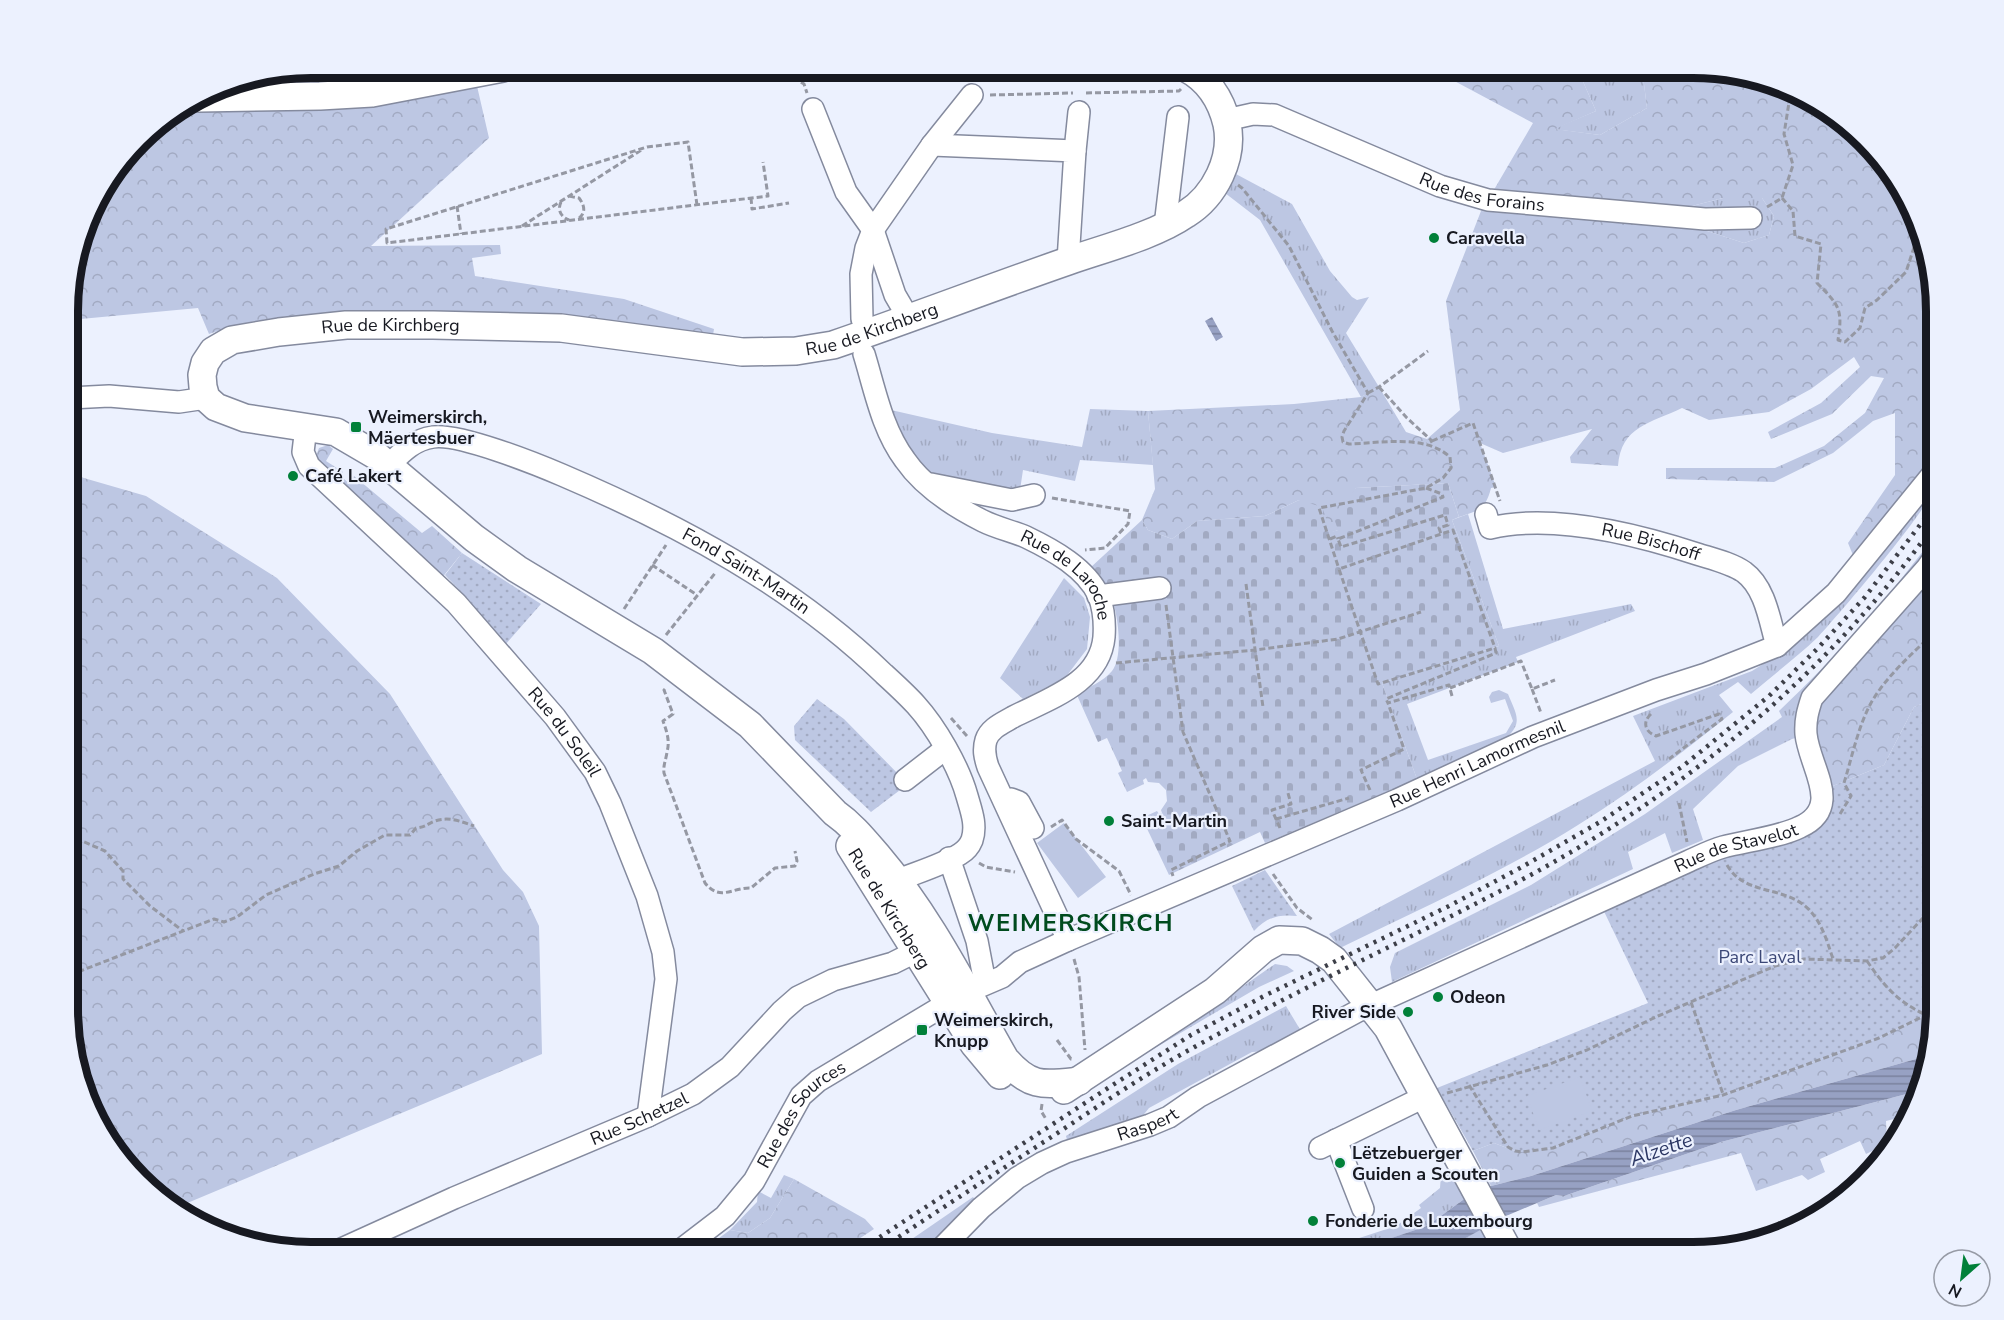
<svg xmlns="http://www.w3.org/2000/svg" width="2004" height="1320" viewBox="0 0 2004 1320" font-family="'Nunito Sans',sans-serif">
<style>
.grass{fill:url(#grass-tufts)}
.forest{fill:url(#forest-crowns)}
.cemetery{fill:url(#cemetery-stones)}
.park{fill:url(#park-dots)}
.pitch{fill:#bdc7e3}
.water{fill:url(#water-rules)}
.lines{fill:none;stroke-linecap:round;stroke-linejoin:round}
.minor-casing{stroke:#848a9e;stroke-width:24}
.major-casing{stroke:#848a9e;stroke-width:30}
.path{stroke:#9598a3;stroke-width:3;stroke-dasharray:6 3;stroke-linecap:butt}
.minor{stroke:#fff;stroke-width:21}
.major{stroke:#fff;stroke-width:27}
.rail{stroke:#3d3f48;stroke-width:4.5;stroke-dasharray:3 6;stroke-linecap:butt}
.poi-dot{fill:#018039;stroke:#ecf1fe;stroke-width:2}
.labels{text-anchor:middle;stroke-width:4.5;stroke-linejoin:round;paint-order:stroke}
.street-label{font-size:18px;fill:#171921;stroke:#ecf1fe}
.poi-label{font-size:18px;font-weight:bold;fill:#171921;stroke:#ecf1fe;text-anchor:start}
.park-label{font-size:18px;fill:#3b4776;stroke:#ecf1fe}
.water-label{font-size:20px;font-style:italic;fill:#2b3663;stroke:#ecf1fe}
.district-label{font-size:24px;font-weight:bold;letter-spacing:1.5px;fill:#004b1e;stroke:#ecf1fe}
.rim{fill:none;stroke:#171921;stroke-width:8}
</style>
<defs>
<pattern id="grass-tufts" width="24" height="20" patternUnits="userSpaceOnUse" patternTransform="scale(1.5)"><rect width="24" height="20" fill="#bdc7e3"/><path d="M3 7l-1-3M5 7V3M7 7l1-3M15 17l-1-3M17 17v-4M19 17l1-3" fill="none" stroke="#a2aac2"/></pattern>
<pattern id="forest-crowns" width="20" height="18" patternUnits="userSpaceOnUse" patternTransform="scale(1.5)"><rect width="20" height="18" fill="#bdc7e3"/><path d="M2 6a3 3 0 1 1 6 0M12 15a3 3 0 1 1 6 0" fill="none" stroke="#a2aac2"/></pattern>
<pattern id="cemetery-stones" width="16" height="16" patternUnits="userSpaceOnUse" patternTransform="scale(1.5)"><rect width="16" height="16" fill="#bdc7e3"/><path d="M2 7V4a2 2 0 0 1 4 0v3zM10 15v-3a2 2 0 0 1 4 0v3z" fill="#a2aac2"/></pattern>
<pattern id="park-dots" width="8" height="8" patternUnits="userSpaceOnUse" patternTransform="scale(1.5)"><rect width="8" height="8" fill="#bdc7e3"/><path d="M2 2h.1M6 6h.1" fill="none" stroke="#a2aac2" stroke-width="1.8" stroke-linecap="round"/></pattern>
<pattern id="water-rules" width="6" height="5" patternUnits="userSpaceOnUse" patternTransform="scale(1.5)"><rect width="6" height="5" fill="#97a1c3"/><path d="M0 2.5h6" fill="none" stroke="#7a829e"/></pattern>
</defs>
<rect width="100%" height="100%" fill="#ecf1fe"/>
<path class="grass" d="M1577,68h65l5,40 -47,27 -47,-6 43,-18z
M1234,173l58,31 38,67 22,26 5,3 12,-3 -23,36 33,54 -18,10 -101,-177 -35,-27z
M1495,188l13,7 180,12 35,-9h39l12,18 -5,19 -25,8 -40,-13 -223,-19z
M1090,409l58,2 5,54 -73,-5 -5,21 -52,-11 -3,20 -11,5 -77,-21 -18,-17 -16,-27 -7,-20 101,23 90,14z
M1936,483c0,18 -100,135 -118,154 -21,20 -45,38 -67,57l-13,-12 -19,13 14,17c-50,40 -100,79 -155,113 -75,47 -158,84 -238,123l-11,-14 326,-173 -22,-45 119,-45 32,-20z
M1468,514l35,115 128,-25 4,7 -119,46 2,5 -111,42 21,56 78,-27 7,-12 -8,-22 -14,4 -2,-6 3,-5 7,-2 9,4c7,18 16,28 -1,43l-90,42 -35,-96 117,-37 -47,-126z
M1936,534v21l-130,180 -14,4 -54,27 -45,43 10,31 -31,13 -7,-20 -37,19 5,17 -241,113 -2,-15 5,-14 136,-68 114,-71 137,-97 -3,-6c57,-54 110,-114 157,-177z
M1064,578l20,20 6,19 -3,32 -22,29 -42,21 -23,-21z
M1275,964l12,2 7,5 -35,16 -116,68 -2,-4 81,-50z
M1286,1006l15,25 -34,20 -15,1 -103,56 -8,10 -74,22 -1,-4 112,-72z
M1453,1169l14,28 -40,29 -76,26 -4,-10 49,-16 25,-18 -2,-3 21,-17 1,-13z
M784,1175l10,4 -24,39 -22,15 -18,-3 27,-28 1,-11 13,7z
M973,1197l5,7 -51,48h-34z"/>
<path class="forest" d="M1430,68h147l19,43 -41,18 45,6 47,-27 -5,-40h52l77,12 58,29 75,80 32,106v154l-48,71 -33,40 -7,-17 47,-68v-62l-22,8 -40,32 -59,29 -108,-3v-11h109l49,-22 41,-33 19,-35 -13,-2 -39,38 -61,25 -3,-7 53,-29 39,-36 -6,-10 -43,32 -42,23 -60,8 -27,-12c-31,15 -61,18 -64,58l-47,-3 -1,-6 22,-28 -89,24 -23,-10 16,44 -5,1c-5,21 -13,23 -32,29l-11,-34 -92,5 -18,42 -8,3 -31,-33 -34,16 -68,5 -25,18 -24,-9 -6,-10 13,-31 -7,-78 146,-7 67,-7 18,-10 27,45 21,7 33,-29 -14,-109 35,-90 223,19 40,13 25,-8 5,-19 -12,-18h-39l-35,9 -180,-12 -13,-7 38,-65z
M474,73l15,65 -118,108 129,-1 1,9 -29,4 3,18 149,23 90,30 -1,6c-79,-5 -158,-10 -237,-15 -89,-5 -182,-17 -267,14l-11,-26 -128,12v-41l23,-76 57,-75 49,-30z
M328,445l5,4 -7,12 17,11 -3,4 9,7 5,-7 68,57 10,-7 30,27 -21,26 -125,-115v-8l3,-8z
M70,474l76,22 131,82 113,116 113,176 20,22 16,34 3,128 -369,155 -73,-78 -30,-90z
M1936,555v143l-22,9 -30,58 -61,25 -13,-37 2,-55z
M1936,1010v15l-6,30 -194,55 -205,66 -40,10 -18,-35 21,-8 21,8 38,-3 79,-32 91,-21 156,-57z
M1922,1090l-12,25 -24,6 1,23 -21,10 -6,-13 -40,18 5,13 -17,8 -6,-5 -46,16 -15,-38 -202,54 -2,-4 19,-8 8,1 157,-54z
M794,1179l71,40 9,10 -35,23h-139l30,-22 18,3 22,-15z
M1483,1228l12,24h-55z"/>
<path class="cemetery" d="M1448,483l11,34 -7,3 47,126 -117,37 35,96 -152,64 -5,-11 -91,43 -27,-57 15,-7 2,3 3,-1 -1,-3 6,-9 -1,-11 -7,-7 -11,-1 -2,-4 -3,2 1,4 -17,8 -9,-19 4,-2 -15,-33 -9,4 -22,-49c12,-5 28,-12 36,-22 12,-15 6,-60 -2,-77 -5,-9 -14,-18 -20,-26l52,-48 6,10 24,9 25,-18 68,-5 34,-16 23,7 9,25 7,-2 -5,-15 23,-27z"/>
<path class="park" d="M462,553l79,51 -36,41 -36,-45 -24,-25z
M1936,698v312l-57,28 -156,57 -91,21 -79,32 -31,4 -7,-1 -21,-8 -21,8 -36,-63 211,-85 -49,-102 199,-73 25,-38 61,-25 30,-58z
M817,699l27,20 64,65 -37,28 -76,-72 -1,-14z
M1265,870l32,46c-18,-2 -30,1 -43,15l-22,-45z"/>
<path class="pitch" d="M1064,823l42,54 -28,21 -41,-55z
M1580,1077l12,34 -53,19 -12,-34z"/>
<path class="water" d="M1212,317l11,20 -7,4 -11,-20z
M1930,1055l-8,35 -201,52 -157,54 -8,-1 -50,21 -66,36h-90l77,-26 40,-29 24,-11 40,-10 205,-66z"/>
<g class="lines">
<g class="minor-casing">
<g id="minor">
<path d="M813,109l33,83 27,38 22,65 14,24"/>
<path id="s1" d="M1226,120l27,-6 21,1 166,71 48,14 217,19 46,-1"/>
<path d="M932,145l143,6 -7,110"/>
<path d="M1075,151l4,-39"/>
<path d="M1165,226l13,-109"/>
<path d="M862,319l-1,-45 5,-26 7,-18 59,-85 40,-50"/>
<path id="s2" d="M864,354c11,36 18,75 41,106 18,26 50,47 78,61 14,7 29,10 43,16 27,13 60,31 73,59 5,14 6,27 5,41 -4,46 -56,62 -91,80 -10,6 -23,11 -27,23 -3,10 -1,18 2,27l80,173"/>
<path d="M70,398l39,-2 70,6 27,-4"/>
<path id="s3" d="M306,427l-3,25 6,14 147,137 99,114 40,55 15,31 37,93 16,56 3,27 -18,137"/>
<path id="s4" d="M388,466c14,-14 25,-26 45,-29 26,-4 103,27 129,38 117,50 230,110 322,199 11,10 22,20 32,31 20,22 43,62 51,91 4,14 10,29 5,44 -2,5 -7,11 -12,14 -18,11 -42,18 -62,26"/>
<path d="M931,484l81,16 22,-5"/>
<path id="s5" d="M1486,514l4,14c64,-15 146,6 207,26 16,5 34,9 47,18 22,16 26,51 33,74"/>
<path d="M1098,596l62,-8"/>
<path d="M905,780l40,-31"/>
<path d="M1008,800l3,-1 8,3 14,26"/>
<path d="M949,858l28,83 8,42"/>
<path id="s6" d="M967,992l35,-15 18,-15 48,-22 329,-140 136,-63 123,-47 50,-16 71,-28 59,-53 100,-123"/>
<path d="M1336,1140l27,69"/>
<path d="M1320,1148l106,-52"/>
<path id="s7" d="M335,1252l119,-54 194,-82 45,-22 37,-27 52,-56 16,-14 35,-17 60,-17 24,-12"/>
<path id="s8" d="M678,1252l47,-36 29,-35 47,-85 17,-15 130,-78"/>
<path id="s9" d="M938,1252l43,-44 36,-30 25,-15 24,-11 84,-27 19,-8 29,-20 160,-86 331,-150c11,-5 23,-11 34,-14 23,-6 57,-10 77,-20 44,-20 9,-60 6,-93 -1,-14 2,-24 6,-36l115,-130 9,-13"/>
</g>
</g>
<g class="major-casing">
<g id="major">
<path d="M199,98l121,-2 52,-3 131,-25"/>
<path id="s10" d="M850,846l124,198 26,31"/>
<path id="s11" d="M1079,1081c-36,4 -49,7 -74,-22 -40,-70 -76,-143 -128,-204 -13,-15 -25,-30 -42,-42l-85,-88 -97,-74 -136,-82 -43,-31 -97,-82 -41,-24 -91,-14 -29,-11 -10,-9 -3,-11 -1,-12 3,-12 8,-12 19,-11 47,-8 67,-7h87l128,3 181,24 54,-1 37,-6c79,-27 157,-57 235,-84 37,-13 86,-25 118,-47 29,-18 48,-56 41,-90 -6,-25 -18,-44 -41,-56"/>
<path d="M1064,1090l151,-99 48,-42 16,-9 23,1 18,9 14,10 54,68 121,224"/>
</g>
</g>
<path class="path" d="M778,68l26,16 3,9
M983,80l14,-12
M1086,93l93,-2 2,-2
M990,95l83,-2
M1238,185l4,3 47,58 43,85 36,62 -24,38 -2,6 1,5 6,2c32,-1 76,-10 101,13l1,11 -8,10 -17,10 -107,20 20,61
M569,196l10,2c6,8 7,15 -1,21
M751,198l1,11 37,-6
M1782,198l11,13 2,25 26,8 -4,39c22,22 26,26 21,57l7,2 15,-14 5,-20 12,-8 29,-28 12,-37
M561,202c-4,8 0,15 8,18
M697,205l-9,-63 -41,5 -261,82 1,14 381,-47 -5,-34
M457,206l4,28
M1767,207l15,-9 11,-33 -9,-31 7,-44
M522,226l121,-77
M1379,387l28,31 25,23 -5,3
M1368,393l11,-6 49,-36
M1432,441l41,-18 27,78
M1426,488l16,6 1,3 -105,42 3,8 104,-32 3,10 -9,3 2,6
M1052,498l78,13 -2,13 -23,24 -20,2
M1330,539l7,-3 1,3
M652,565l45,30
M1246,584l17,123
M1166,605l17,127 47,109 -59,29 2,6
M624,609l42,-64
M666,635l50,-63
M1116,663l139,-13 83,-11 83,-27
M1450,688l71,-27 11,28 23,-9
M665,689l-1,1 9,24 -10,7c4,11 7,20 4,31 -1,8 -4,13 -3,21l41,110c15,19 28,4 46,5l24,-20 20,-2 2,-5 -2,-10
M1532,689l9,24
M1452,696l-3,-11 -61,18 -2,-4 110,-46 -1,-5 -117,36 -39,-115 114,-39 42,118
M1651,714c-9,8 -6,18 5,22l63,-22 3,5 -53,40
M951,718l16,18
M1370,790l-9,-20 43,-21 -16,-46
M1679,803l8,39
M1840,814l11,-18 -7,-13c8,-26 14,-56 27,-80 16,-28 42,-50 65,-72
M1276,819l73,-21
M1051,827l11,-7 14,19 43,32 12,24
M1280,828l-8,-18 19,-6 -3,-11
M70,851l12,-10 23,10 18,20v8l27,27 33,25
M979,863l7,4 29,5
M1727,865c16,28 50,22 74,38 19,13 25,35 32,56
M1273,874l24,34 17,13
M1074,959l5,18 6,73
M1867,961c17,25 31,41 59,54
M70,975l144,-56 10,3 13,-5 29,-22 48,-21 25,-8 18,-15 28,-16h25l6,-7c10,-1 11,-4 19,-7 14,-5 27,1 39,5
M1691,1002l32,92
M1057,1040l14,19h2
M1469,1085l39,62 7,4 7,1 31,-4 79,-32 91,-21 156,-57 57,-28
M1447,1093l100,-28 40,-15 71,-34 117,-50 29,-7 63,2 16,-3 12,-10 41,-44
M1042,1104l-1,7 5,8"/>
<use href="#minor" class="minor"/>
<use href="#major" class="major"/>
<path class="rail" d="M857,1252l251,-164 83,-53 73,-39 185,-90 71,-38 80,-46 83,-56 86,-70 49,-48 47,-51 71,-93
M876,1252c60,-40 120,-79 180,-118 47,-31 94,-63 144,-90 106,-59 218,-109 325,-166 160,-86 307,-207 411,-356"/>
</g>
<g class="poi-dot">
<circle cx="1434" cy="238" r="6"/>
<rect x="350" y="421" width="12" height="12" rx="3"/>
<circle cx="293" cy="476" r="6"/>
<circle cx="1109" cy="821" r="6"/>
<circle cx="1438" cy="997" r="6"/>
<circle cx="1408" cy="1012" r="6"/>
<rect x="916" y="1024" width="12" height="12" rx="3"/>
<circle cx="1340" cy="1163" r="6"/>
<circle cx="1313" cy="1221" r="6"/>
</g>
<g class="labels">
<g class="street-label">
<text dy="6" stroke="none"><textPath href="#s1" startOffset="272">Rue des Forains</textPath></text>
<text dy="6" stroke="none"><textPath href="#s11" startOffset="1382">Rue de Kirchberg</textPath></text>
<text dy="6" stroke="none"><textPath href="#s11" startOffset="1868">Rue de Kirchberg</textPath></text>
<text dy="6" stroke="none"><textPath href="#s5" startOffset="178">Rue Bischoff</textPath></text>
<text dy="6" stroke="none"><textPath href="#s4" startOffset="398">Fond Saint-Martin</textPath></text>
<text dy="6" stroke="none"><textPath href="#s2" startOffset="318">Rue de Laroche</textPath></text>
<text dy="6" stroke="none"><textPath href="#s3" startOffset="410">Rue du Soleil</textPath></text>
<text dy="6" stroke="none"><textPath href="#s6" startOffset="560">Rue Henri Lamormesnil</textPath></text>
<text dy="6" stroke="none"><textPath href="#s9" startOffset="902">Rue de Stavelot</textPath></text>
<text dy="6" stroke="none"><textPath href="#s10" startOffset="74">Rue de Kirchberg</textPath></text>
<text dy="6" stroke="none"><textPath href="#s8" startOffset="188">Rue des Sources</textPath></text>
<text dy="6" stroke="none"><textPath href="#s7" startOffset="332">Rue Schetzel</textPath></text>
<text dy="6" stroke="none"><textPath href="#s9" startOffset="250">Raspert</textPath></text>
</g>
<g class="poi-label">
<text x="1446" y="244">Caravella</text>
<text x="368" y="423">Weimerskirch,<tspan x="368" dy="21">Mäertesbuer</tspan></text>
<text x="305" y="482">Café Lakert</text>
<text x="1121" y="827">Saint-Martin</text>
<text x="1450" y="1003">Odeon</text>
<text x="1396" y="1018" text-anchor="end">River Side</text>
<text x="934" y="1026">Weimerskirch,<tspan x="934" dy="21">Knupp</tspan></text>
<text x="1352" y="1159">Lëtzebuerger<tspan x="1352" dy="21">Guiden a Scouten</tspan></text>
<text x="1325" y="1227">Fonderie de Luxembourg</text>
</g>
<g class="park-label">
<text x="1760" y="963">Parc Laval</text>
</g>
<g class="water-label">
<text transform="translate(1661 1149) rotate(-19)" y="7">Alzette</text>
</g>
<g class="district-label">
<text x="1071" y="931">WEIMERSKIRCH</text>
</g>
</g>
<path d="M0 0H2004V1320H0ZM311 78H1693A233 233 0 0 1 1926 311V1009A233 233 0 0 1 1693 1242H311A233 233 0 0 1 78 1009V311A233 233 0 0 1 311 78Z" fill="#ecf1fe" fill-rule="evenodd"/>
<path class="rim" d="M311 78H1693A233 233 0 0 1 1926 311V1009A233 233 0 0 1 1693 1242H311A233 233 0 0 1 78 1009V311A233 233 0 0 1 311 78Z"/>
<g transform="translate(1962 1278) rotate(208)"><circle r="28" fill="#ecf1fe" stroke="#979ba6" stroke-width="1.5"/>
<path d="M0-4.5L10 22L0 15L-10 22Z" fill="#018039"/>
<text y="-9" font-size="16" font-weight="bold" text-anchor="middle" fill="#171921">N</text>
</g>
</svg>
